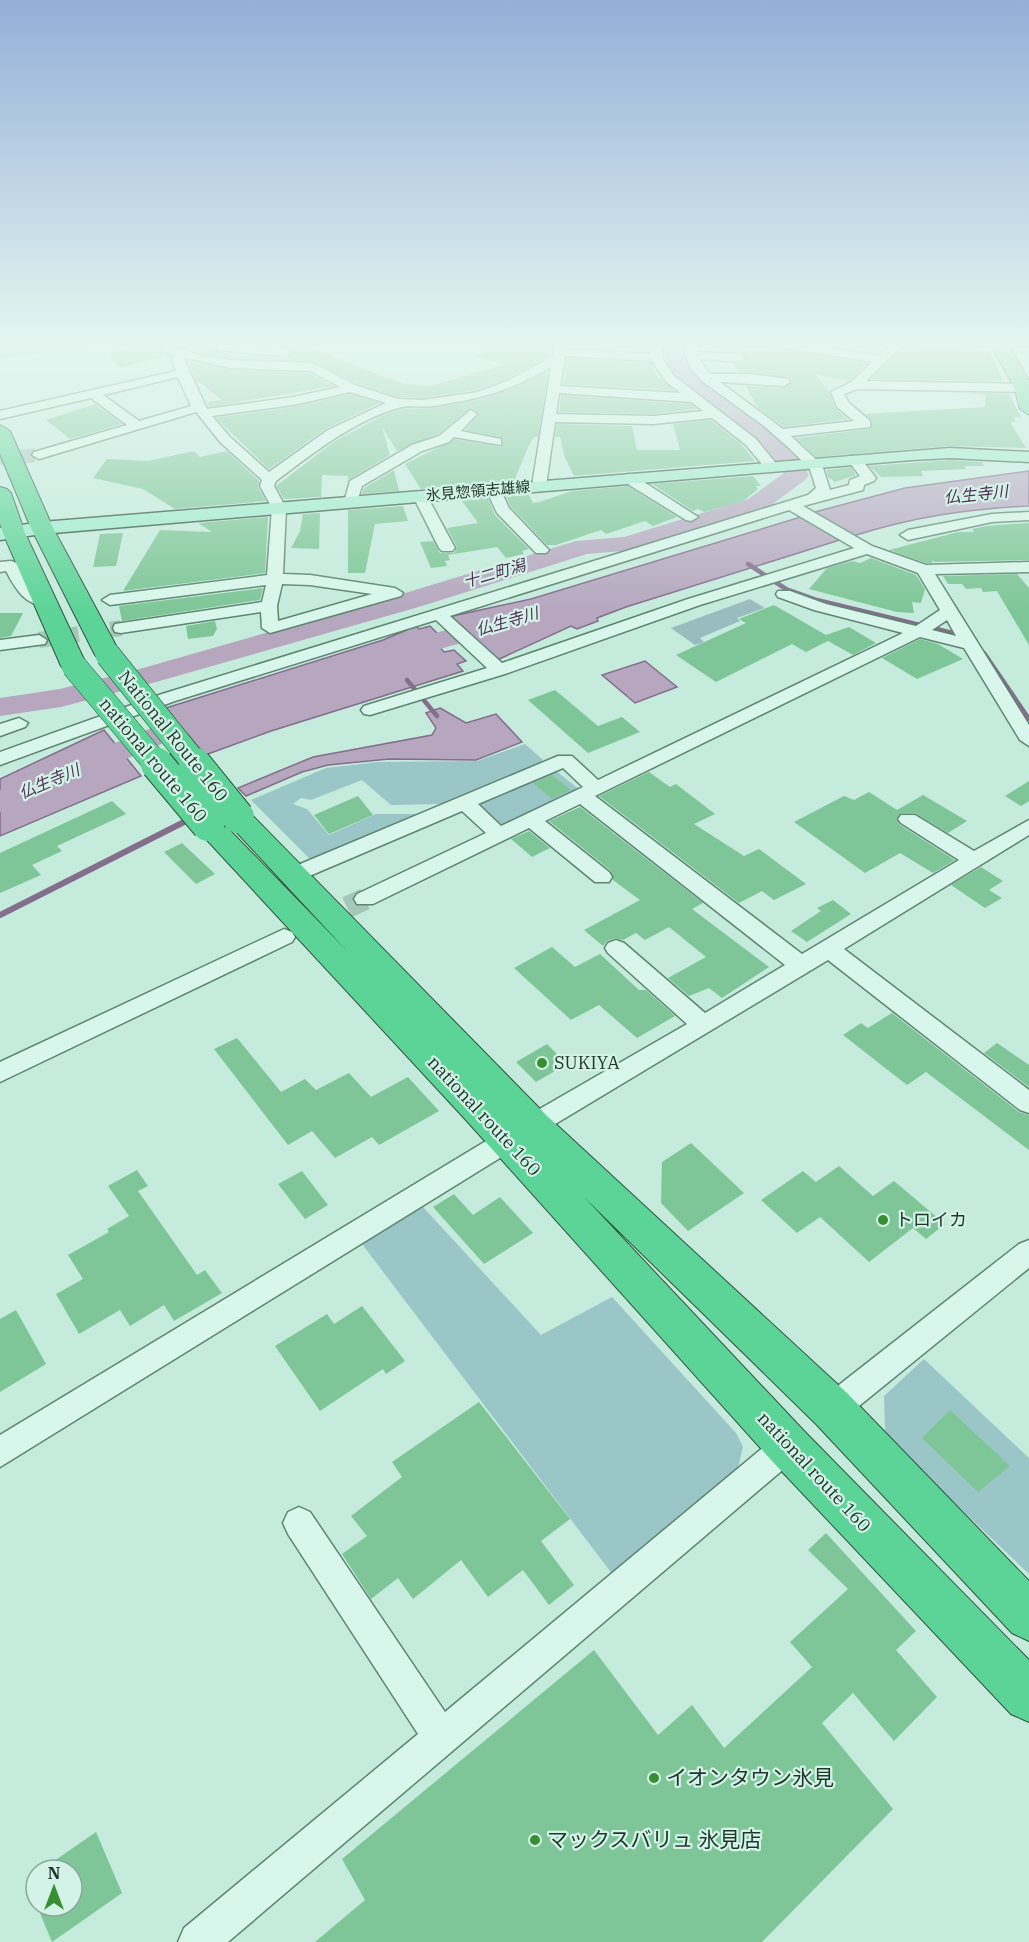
<svg xmlns="http://www.w3.org/2000/svg" width="1029" height="1942" viewBox="0 0 1029 1942" font-family="'IBM Plex Serif','Noto Sans JP',serif">
<style>
.green{fill:#9ac6c8}
.cemetery{fill:#99bcbe}
.water{fill:#b6a7bf;stroke:#836e8c;stroke-width:1.5}
.lines{fill:none;stroke-linecap:round;stroke-linejoin:round}
.stream-far1{stroke:#836e8c;stroke-width:4.5}
.stream{stroke:#836e8c;stroke-width:6}
.river{fill:#b6a7bf;fill-rule:evenodd}
.building{fill:#7ec697;fill-rule:evenodd}
.minor-tunnel-far2{stroke:#a4c7b9;stroke-width:14;stroke-dasharray:14 7;stroke-linecap:butt}
.minor-tunnel-far1{stroke:#a4c7b9;stroke-width:16;stroke-dasharray:16 8;stroke-linecap:butt}
.minor-tunnel{stroke:#a4c7b9;stroke-width:22;stroke-dasharray:22 10;stroke-linecap:butt}
.minor-casing{stroke:#5d856f;stroke-width:3}
.major-casing{stroke:#31533e;stroke-width:3}
.highway-casing{stroke:#31533e;stroke-width:2}
.minor{fill:#d8f6eb;fill-rule:evenodd}
.major{fill:#a0ebcf;fill-rule:evenodd}
.highway{fill:#5dd497;fill-rule:evenodd}
.highway-bridge-far1-casing{stroke:#31533e;stroke-width:26;stroke-linecap:butt}
.highway-bridge-casing{stroke:#31533e;stroke-width:34;stroke-linecap:butt}
.highway-bridge-far1{stroke:#5dd497;stroke-width:25}
.highway-bridge{stroke:#5dd497;stroke-width:32}
.poi-dot{fill:#388f31;stroke:#d4f3e8;stroke-width:2}
.labels{text-anchor:middle;stroke-width:4.5;stroke-linejoin:round;paint-order:stroke}
.far-street-label{font-size:15px;fill:#1f3629;stroke:#d4f3e8}
.far-water-label{font-size:16px;font-style:italic;fill:#503055;stroke:#d4f3e8}
.street-label{font-size:18px;fill:#1f3629;stroke:#d4f3e8}
.poi-label{font-size:18px;fill:#1f3629;stroke:#d4f3e8;text-anchor:start}
.near-poi-label{font-size:21px;fill:#1f3629;stroke:#d4f3e8;text-anchor:start}
</style>
<rect width="100%" height="100%" fill="#c5ebdd"/>
<path class="green" d="M0,340h109l3,4 -112,15z
M796,340h74l-7,13 -69,-10z
M525,744l18,16 -7,6 -94,38 -51,1 -29,-25 -51,20 -10,-2 -8,6 14,5 22,26 47,-21h46l-112,45 -59,-59 75,-32 52,-6 99,-1z
M556,771l24,19 -77,37 -27,-22z
M422,1206l119,129 71,-38 124,136 7,14 -5,21 -125,107 -251,-331z
M924,1359l105,99v116l-123,-117 -21,-26 -1,-35z"/>
<path class="cemetery" d="M750,599l15,9 -28,10 3,3 -40,17 4,4 -9,3 -24,-17z"/>
<path class="water" d="M1029,471v35c-63,3 -116,11 -176,30l-42,-23 94,-25z
M804,516l39,23 -217,68 -29,11 1,3 -21,8 -6,-3 -76,35 -47,-44 83,-18z
M416,626l3,3 11,-3 11,11 -7,3 10,12 10,-2 12,11 -9,3 6,7 -192,60 -66,24 -39,-47 217,-68z
M645,661l32,26 -42,16 -33,-28z
M440,708l26,15 30,-9 26,28 -46,18 -87,-1 -61,6 -26,7 -56,24 -8,-8 75,-31 119,-22 4,-7 -10,-15z
M104,730l37,46 -141,60v-57z"/>
<g class="lines">
<path class="stream-far1" d="M748,564l38,25 31,11 144,35
M984,653l45,66
M407,680l30,36"/>
<path class="stream" d="M0,915l190,-96"/>
<path class="river" d="M662,340h20l5,26 109,87 13,22 -4,5 -39,29 -131,41 -48,4 -165,52 -266,76 -95,25 -61,9v-18l60,-9 76,-19 266,-76 174,-53 48,-4 124,-38 36,-26 -6,-11 -108,-90z
M503,614l10,2 4,6 -4,6 -128,37 -10,-3 -4,-6 4,-6z
M203,707l11,3 4,6 -4,6 -214,90v-22z"/>
</g>
<path class="building" d="M160,340h149l-10,5 34,10 -3,1 73,28 28,2 75,-22 -31,-6 19,-14 16,3 8,-7h35l-2,15 -43,23 -31,12 -54,8 -25,-1 -42,-14 -43,-22 -83,-3 -27,-4zM222,341l64,5 8,7 -8,5 -68,-6 -4,-5z
M569,340h79v12l-80,-5z
M872,340h20l-15,14 -11,-2z
M910,340l9,6 68,1 16,34 -132,-2z
M723,343l6,3 70,6 68,11 -18,18 -34,-7 14,17 6,17 13,11 -64,8 -27,-20 -11,-21 38,2 8,-6 -2,-4 -52,-6 -4,-8h6l7,-7 -8,-5 -12,-1z
M142,345l30,11 -2,4 -6,-4 -45,12 -11,-15z
M567,358l84,5 6,13 17,14 -111,-6z
M187,360l43,10 79,3 24,13 -124,21 -2,-5 15,-2 -26,-20z
M548,371l-10,66h-4l-5,8 -15,36 -93,8 -16,-25 50,-25 47,8 -1,-10 -36,-7 14,-16 -8,-6 -33,26 -41,17 -15,-24 8,28 -42,25v-4l-26,-1 -1,22 -37,2 -8,-13 59,-45 47,-25 20,-7 32,-1 48,-9 27,-9z
M969,393l40,1 12,23h-8l3,5h-6l16,26 -76,-2 -134,11 -20,-19 74,-9 2,-8 -7,-7 120,-7 1,-12z
M350,394l30,9 -53,25 -58,41 -53,-51 77,-11z
M561,395l129,9 7,5 -44,5 -94,-2z
M95,404l27,20 -52,15 -24,-19z
M711,420l30,24 14,17 -181,15 -9,-18 -5,-21h-5l2,-13 75,2 5,24h43l-7,-26z
M194,451l6,6 27,-6 32,30 -1,6 8,14 -91,8 -32,-20 -50,-11 14,-19 41,2z
M950,460l32,2 2,4h-19l1,3 -45,2 2,5 -42,1 -12,-11z
M851,467l5,8 -21,7 -7,-5 -2,-7z
M394,470l5,21 -37,3 2,-6z
M753,476l8,10h-5l2,3 -15,12 -39,11 -6,-3 -5,2 -41,-27z
M628,486l49,31 -24,9 -8,-5 -39,13 -5,-4 -45,15h-9l-36,-38 -5,-10 23,-2 4,8 6,-1 33,-11z
M488,498l7,17 34,34 -7,2 2,3 -18,4 -9,-11 -49,8 2,5 -5,1 2,5 -16,2 -11,-26 13,-1 7,12h14l3,-6 -10,-19 31,-5 -16,-22z
M403,506l5,15 -33,3 -10,49h-17v-63z
M320,513l-1,36 -28,-1 9,-17 3,-17z
M268,517l-3,56 -142,18 37,-61 52,2 -14,-9z
M1029,523v37l-95,2 -1,-2 -1,3h-6l-37,-13 69,-18h16l-2,-3 14,-3z
M123,533l-7,33 -23,1 7,-33z
M871,558l45,17 9,14 -4,14 -9,-1 2,11 -17,-1 -88,-23 18,-21 25,-7 8,2z
M1017,574l12,14v57l-32,-54 -14,1 -2,-4 -15,1 -4,-5h-14l-5,-8z
M263,588l-3,12 -138,21 -3,-15z
M774,605l52,30 23,-8 27,16 -23,12 -25,-14 -22,11 -14,-8 -76,38 -40,-27 70,-32 -7,-4z
M0,613h23l-12,23 -11,2z
M215,621l2,8 -4,7 -25,3 -2,-13z
M920,639l18,5 25,15 -46,20 -35,-21z
M555,690l43,36 24,-9 18,15 -52,21 -60,-53z
M649,772l21,15 6,-3 39,30 -21,10 50,32 15,-7 47,35 -32,16 -12,-9 -23,12 -140,-107z
M552,775l19,15 -19,9 -19,-16z
M1029,781v20l-8,5 -16,-10z
M869,792l28,18 26,-15 44,26 -19,12 -33,-20h-14l-5,6 4,6 55,35 -22,13 -33,-20 -35,20 -71,-51 50,-26 10,4z
M358,796l15,19 -44,19 -15,-19z
M112,801l14,13 -69,32 5,5 -30,14 9,10 -41,18v-40z
M580,807l123,96 -11,6 77,58 -47,31 -13,-10 -20,8 -21,-18 38,-21 -37,-30 -24,13 -9,-7 -13,7 -8,-2 -8,3 -4,5 -19,-16 56,-30 -27,-20 -3,-10 -61,-49z
M529,831l21,17 -18,9 -21,-18z
M182,843l33,31 -19,10 -32,-32z
M981,867l22,14 -14,9 13,8 -17,10 -34,-23z
M833,900l18,14 -44,28 -16,-11 30,-20 -4,-3z
M552,947l23,20 25,-13 39,36h7l29,26 -38,22 -38,-33 -28,15 -57,-52z
M892,1013l127,99 10,3v35l-103,-78 -19,13 -64,-50 18,-12 7,5z
M237,1038l44,54 24,-13 11,11 33,-17 22,24 37,-20 31,34 -60,34 -7,-8 -37,21 -23,-27 -24,14 -74,-96z
M997,1043l32,22v22l-45,-34z
M547,1044l20,20 -31,18 -20,-20z
M691,1143l53,50 -56,38 -27,-28 1,-41z
M839,1166l34,30 21,-15 51,43 -19,15 -13,-11 -44,34 -49,-45 -23,16 -36,-33 42,-29 13,11z
M137,1170l11,16 -10,5 59,84 8,-5 17,23 -48,28 -10,-16 -34,21 -10,-16 -41,24 -23,-40 27,-15 -15,-24 41,-23 -2,-3 22,-13 -21,-30z
M302,1171l26,34 -23,14 -27,-35z
M454,1194l19,21 27,-18 33,36 -49,31 -51,-57z
M362,1306l43,55 -19,13 -3,-5 -63,42 -45,-65 52,-32 7,10z
M16,1310l30,54 -46,28v-73z
M479,1402l91,117 -29,22 33,44 -25,20 -26,-35 -35,27 -27,-37 -48,39 -15,-21 -27,21 -29,-45 25,-18 -16,-20 51,-39 -10,-15z
M950,1410l60,56 -32,26 -56,-54z
M826,1533l90,98 -20,19 41,47 -43,44 -41,-48 -31,30 71,86 -131,133h-447l50,-42 -23,-41 252,-209 64,85 34,-30 32,43 88,-81 -22,-25 58,-53 -40,-39z
M96,1832l26,61 -70,49 -15,-36h35v-36h-31z"/>
<g class="lines">
<path class="minor-tunnel-far2" d="M0,458l39,-3"/>
<path class="minor-tunnel-far1" d="M39,640l82,-12"/>
<path class="minor-tunnel" d="M318,921l47,-22"/>
<g class="minor-casing">
<path id="minor" d="M136,340h17l49,16 28,4 83,3 42,22 43,14 25,1 55,-8 31,-12 44,-24 2,-16h12l-1,9 84,5 1,-14h12l-1,18 12,18 82,63 22,27 -7,4 -5,-1 -20,-24 -34,-27 -59,6 -98,-2 -9,64 -2,3h-10l-2,-3 19,-119c-44,25 -67,31 -117,39 -11,2 -26,-2 -36,2 -45,13 -86,46 -122,73l-2,5 12,22 -3,66 27,1 85,13 8,5 -2,3 -131,37 -8,-5 -1,-16 -140,21 -6,-1 -2,-4 2,-4 147,-22 4,-17 -156,20 -8,-5 8,-5 157,-20 5,-67 -12,-22 2,-6 -41,-37 -25,-31 -157,47 -7,-4 2,-3 93,-27 -36,-27 -91,21v-8l176,-40 -4,-12 5,-3zM565,356l87,5 14,21 15,11 -121,-7zM183,357l47,11 80,3 30,16 -47,10 -86,12zM178,377l13,29 -52,15 -36,-26zM350,392l36,11 -58,27 -59,42 -39,-35 -18,-21 81,-11zM559,393l132,9 12,9 -50,5 -97,-2zM282,584l28,1 62,9 -94,27 -1,-15z
M686,340h12l-1,12 42,2 6,4 -6,4 -40,-3 11,15h40l38,5 2,3 -6,4 -64,-4 63,47 71,-8 -17,-14 -6,-15 20,-10 21,-20 -79,-13 -64,-5 -6,-4 70,1 85,15 17,-16h13l-42,41 163,3v8l-172,-3 -13,5 4,8 22,19v6l-79,9 31,29 8,25 19,-5 1,-5 10,-4 -13,-17 2,-3h10l17,22 -2,3 -10,4 -1,5 -60,16 69,40 54,19 103,-3v10l-94,2 94,151v21l-9,-6 -56,-92 -44,-11 -325,159 207,158 157,-94 -58,-37 -3,-4 3,-4h14l59,36 55,-31v15l-185,114 185,141v23l-9,-3 -192,-150 -286,172 -542,335v-32l524,-317 163,-94 -79,-71 -3,-5 3,-5 8,-3 8,3 81,70 80,-48 -205,-161 -35,17 64,51 3,5 -3,5h-14l-66,-54 -156,76h-16l-3,-5 3,-5 129,-61 -24,-22 -162,69h-14l-3,-5 3,-5 272,-114h14l26,24 305,-147 -89,-23 -36,-13 -2,-3 2,-3h12l36,13 90,22 24,-16 -22,-37 -51,-19 -167,51 -195,69 -135,41 -6,-1 -3,-4 3,-4 123,-38 -51,-48 -261,81 -175,64v-13l162,-58 646,-199 8,-7 -6,-19 -21,-21 -25,-22 -62,-45 -12,-13 -5,-16zM789,510l65,38 -166,51 -186,64 -52,-47zM947,620l9,16 -24,-6zM563,768l20,19 -82,39 -23,-22z
M913,340h116v6l-110,-2z
M222,343l64,5 6,4 -6,4 -68,-6 -2,-3z
M471,410l6,4 -16,17 40,8v6l-47,-8 -5,5 -27,9 -60,35 -6,19h-10l-2,-3 6,-21 62,-36 27,-9z
M628,474l5,1 65,42 -7,4 -5,-1 -63,-39 -2,-3z
M493,485l7,4 9,19 37,39 3,3 -3,3h-10l-39,-40 -11,-24z
M420,492l7,4 28,52 -3,3h-10l-3,-3 -26,-52z
M1029,512v8l-37,2 -84,18 -8,-5 8,-5 84,-16z
M11,561l6,2 15,27 21,11 -2,3c-24,6 -36,-16 -45,-33l-6,1v-10z
M39,635l8,5 -2,4 -45,6v-10z
M19,718l9,5 -3,4 -25,9v-12z
M284,929l8,3 3,5 -3,5 -292,140v-20z
M1029,1240v28l-186,151 -11,4 -11,-4 -4,-10 4,-10 198,-155z
M788,1431l11,5 4,10 -4,10 -571,486h-50l6,-14 234,-194 -130,-200 -5,-11 5,-11 11,-5 11,5 135,200 332,-276z"/>
</g>
<g class="major-casing">
<path id="major" d="M950,448l79,4v10l-79,-4 -38,2 -870,74 -42,6v-12l42,-6z"/>
</g>
<g class="highway-casing">
<path id="highway" d="M988,340h18l23,41v34l-9,-6 -6,-22z
M0,425l10,6 43,97 68,127 -4,5 -9,3 -9,-3 -4,-5 -64,-127 -31,-74z
M0,487l7,2 4,4 14,40 62,133 -4,5 -9,3 -9,-3 -4,-5 -58,-133 -3,-9z
M238,808l10,3 298,304 302,279 181,187v60l-17,-8 -196,-209 -232,-227 220,234 225,229v62l-18,-8 -239,-253 -306,-341 -273,-295 5,-7 10,-2 10,2 131,135 -121,-130 -5,-6 5,-6z"/>
</g>
<use href="#minor" class="minor"/>
<use href="#major" class="major"/>
<use href="#highway" class="highway"/>
<g class="highway-bridge-far1-casing">
<path id="highway-bridge-far1" d="M108,655l89,111
M74,666l84,100"/>
</g>
<g class="highway-bridge-casing">
<path id="highway-bridge" d="M157,764l51,61
M195,764l43,53"/>
</g>
<use href="#highway-bridge-far1" class="highway-bridge-far1"/>
<use href="#highway-bridge" class="highway-bridge"/>
</g>
<linearGradient id="sky" x2="0" y2="1"><stop stop-color="#94afd8"/><stop offset="0.56" stop-color="#e5f6f0"/><stop offset="1" stop-color="#e5f6f0" stop-opacity="0"/></linearGradient>
<rect width="1029" height="612" fill="url(#sky)"/>
<g class="poi-dot">
<circle cx="542" cy="1063" r="6"/>
<circle cx="883" cy="1220" r="6"/>
<circle cx="654" cy="1778" r="6"/>
<circle cx="535" cy="1840" r="6"/>
</g>
<g class="labels">
<g class="far-street-label">
<text transform="translate(478 491) rotate(-5)" y="5">氷見惣領志雄線</text>
</g>
<g class="far-water-label">
<text transform="translate(976 494) rotate(-6)" y="6">仏生寺川</text>
<text transform="translate(494 573) rotate(-16)" y="6">十二町潟</text>
<text transform="translate(507 621) rotate(-16)" y="6">仏生寺川</text>
<text transform="translate(49 781) rotate(-23)" y="6">仏生寺川</text>
</g>
<g class="street-label">
<text transform="translate(173 736) rotate(51)" y="6">National Route 160</text>
<text transform="translate(153 760) rotate(50)" y="6">national route 160</text>
<text transform="translate(484 1116) rotate(47)" y="6">national route 160</text>
<text transform="translate(814 1472) rotate(47)" y="6">national route 160</text>
</g>
<g class="poi-label">
<text x="554" y="1069">SUKIYA</text>
<text x="895" y="1226">トロイカ</text>
</g>
<g class="near-poi-label">
<text x="666" y="1785">イオンタウン氷見</text>
<text x="547" y="1847">マックスバリュ 氷見店</text>
</g>
</g>
<g transform="translate(54 1888)"><circle r="28" fill="#d4f3e8" stroke="#8ca79c" stroke-width="1.5"/>
<path d="M0-4.5L10 22L0 15L-10 22Z" fill="#388f31"/>
<text y="-9" font-size="16" font-weight="bold" text-anchor="middle" fill="#1f3629">N</text>
</g>
</svg>
